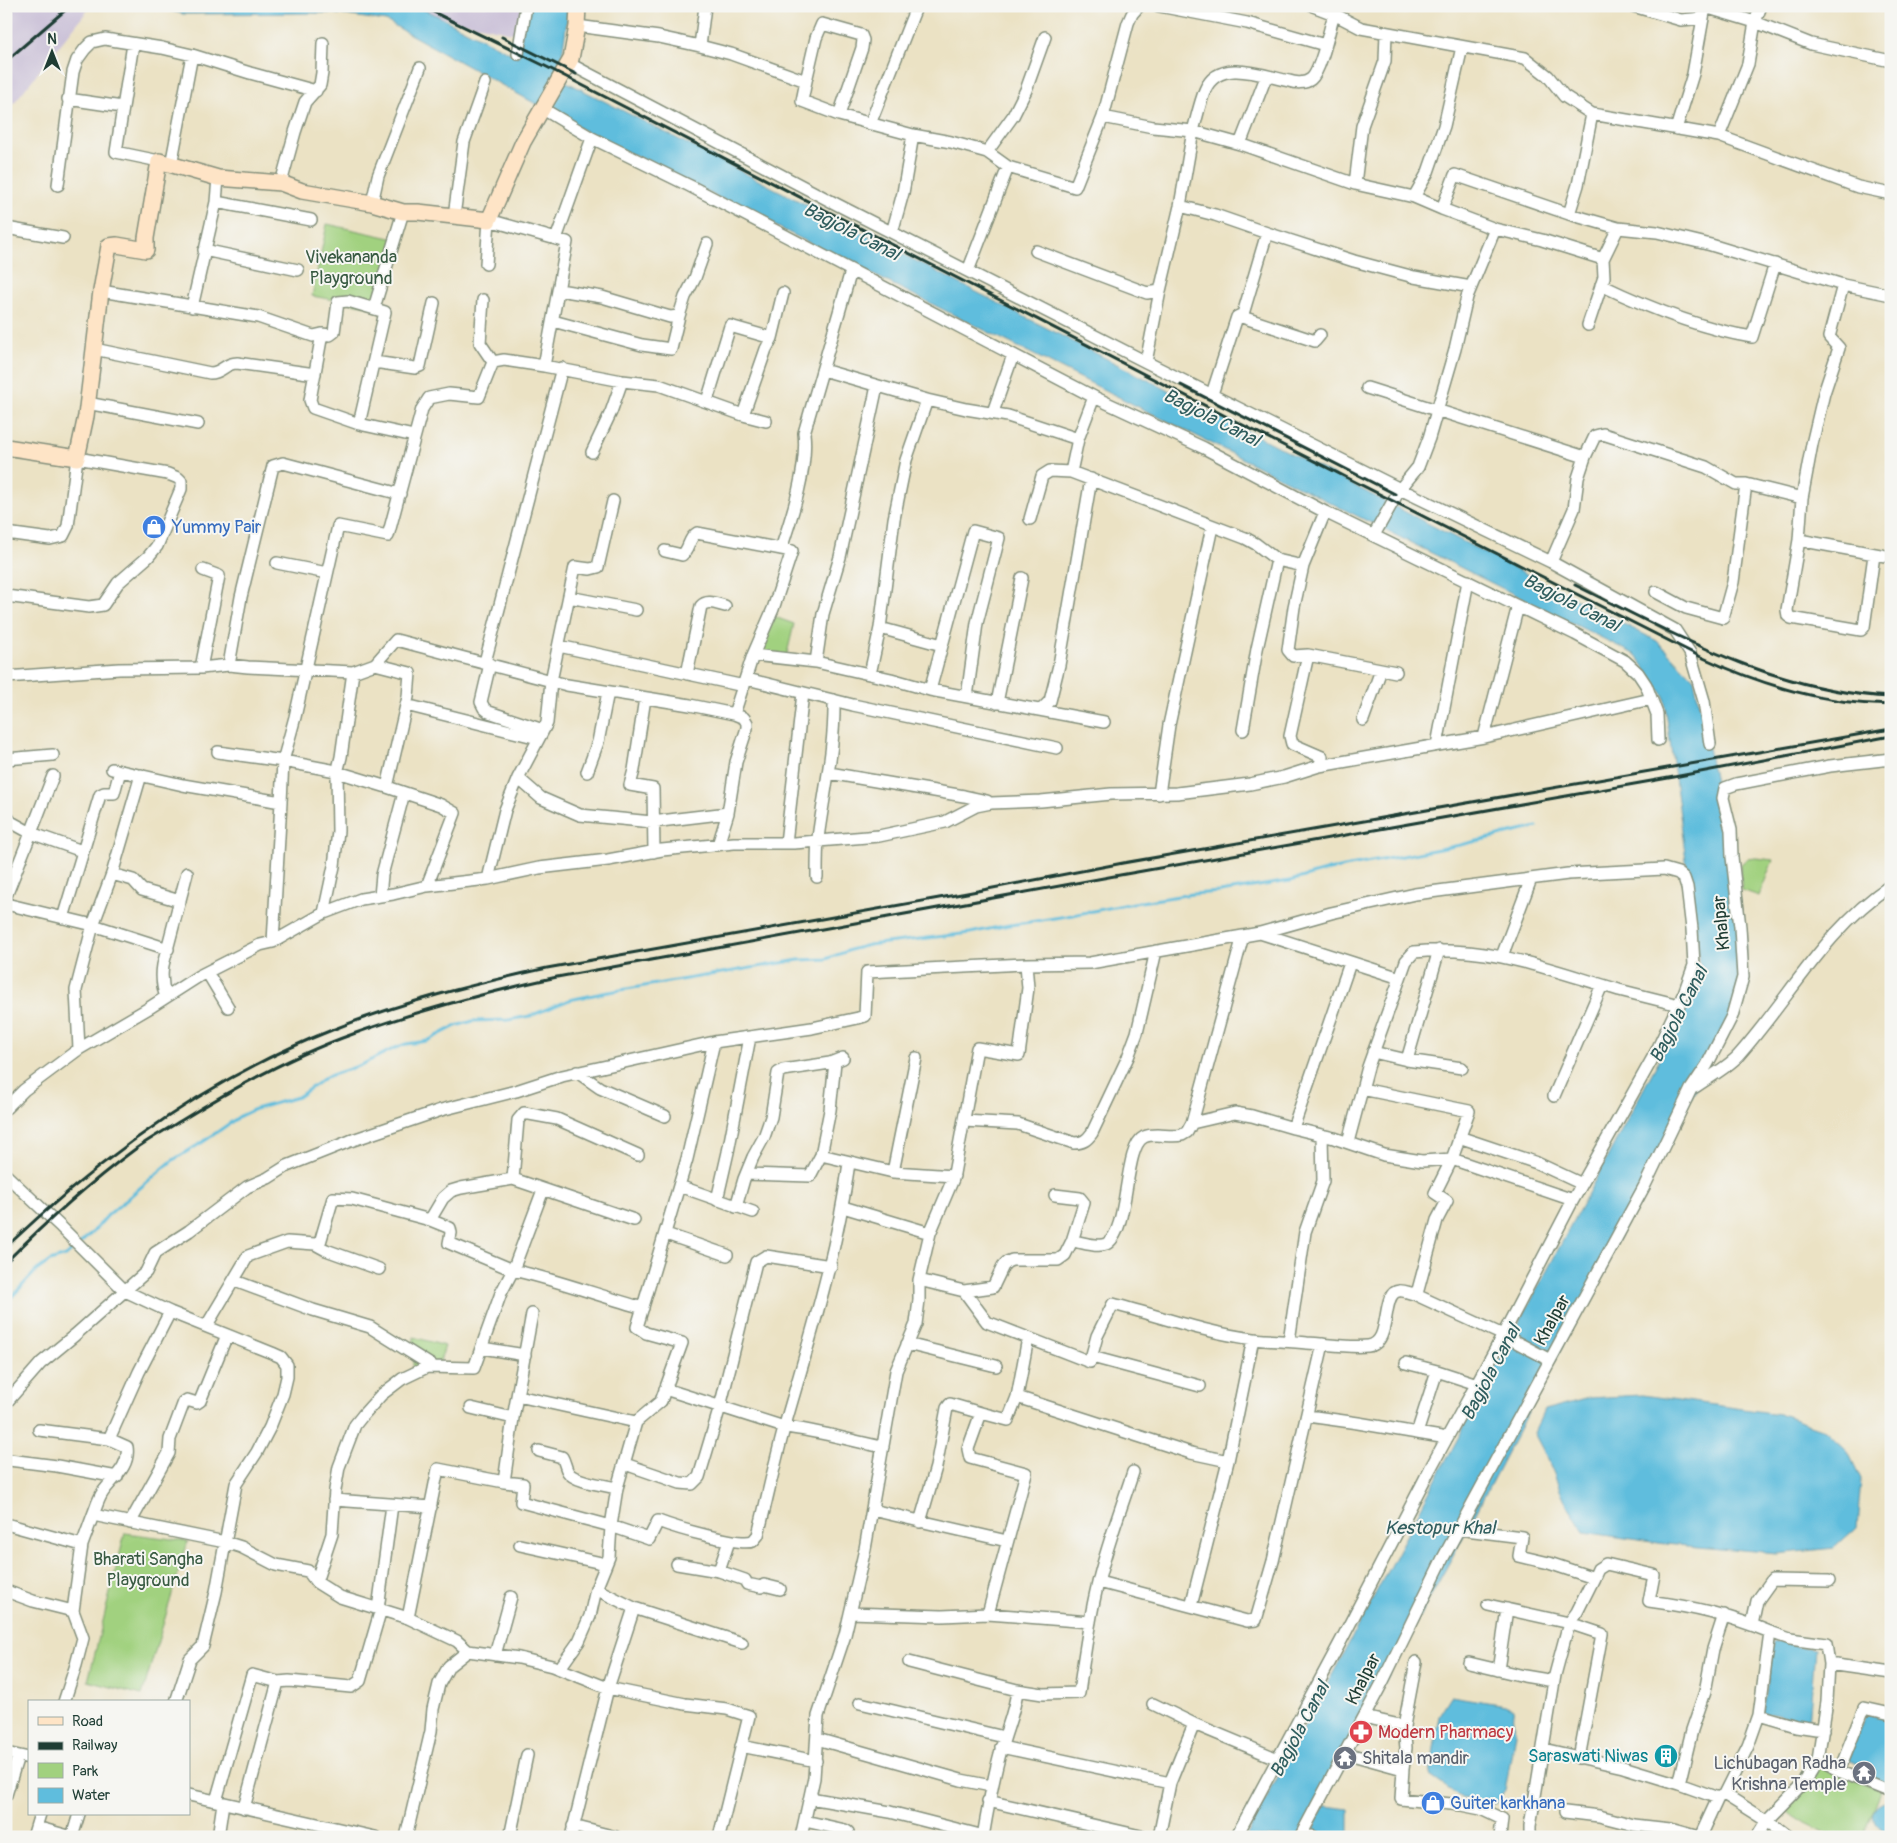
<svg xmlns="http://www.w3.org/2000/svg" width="1897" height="1843" viewBox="0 0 1897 1843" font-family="Pangolin,sans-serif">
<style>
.industrial{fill:#c9bfd7}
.green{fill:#a1d17f;stroke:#60875a}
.water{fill:#5fbddd;stroke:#3f7d88}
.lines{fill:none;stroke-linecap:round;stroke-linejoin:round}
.stream{stroke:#5fbddd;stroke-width:3}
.street-casing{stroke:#85907c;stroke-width:14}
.secondary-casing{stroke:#85907c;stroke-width:18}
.street{stroke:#fff;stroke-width:11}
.secondary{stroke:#fee4c6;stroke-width:15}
.rail{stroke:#1f3d34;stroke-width:3}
.labels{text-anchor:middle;stroke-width:4;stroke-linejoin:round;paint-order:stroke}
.park-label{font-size:18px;fill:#395b43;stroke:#f6f6f2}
.shop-label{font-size:18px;fill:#366cbe;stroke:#f6f6f2;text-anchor:start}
.street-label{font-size:18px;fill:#1f3d34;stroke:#f6f6f2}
.health-label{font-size:18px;fill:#be3a42;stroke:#f6f6f2;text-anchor:start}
.culture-label{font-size:18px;fill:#0d838f;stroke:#f6f6f2;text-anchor:end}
.worship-label{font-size:18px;fill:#5b616d;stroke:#f6f6f2;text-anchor:start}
.water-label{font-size:19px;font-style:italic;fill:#2f5d5e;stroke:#f6f6f2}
</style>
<rect width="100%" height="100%" fill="#f6f6f2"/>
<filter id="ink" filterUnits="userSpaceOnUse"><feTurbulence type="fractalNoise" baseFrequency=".02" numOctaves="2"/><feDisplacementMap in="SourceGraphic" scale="10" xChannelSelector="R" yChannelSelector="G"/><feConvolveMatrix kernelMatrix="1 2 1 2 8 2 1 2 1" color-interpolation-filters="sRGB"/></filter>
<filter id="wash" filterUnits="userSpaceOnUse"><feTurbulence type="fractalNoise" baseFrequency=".0096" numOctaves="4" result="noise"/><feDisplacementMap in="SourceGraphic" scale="20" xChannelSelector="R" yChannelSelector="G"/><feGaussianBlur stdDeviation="1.12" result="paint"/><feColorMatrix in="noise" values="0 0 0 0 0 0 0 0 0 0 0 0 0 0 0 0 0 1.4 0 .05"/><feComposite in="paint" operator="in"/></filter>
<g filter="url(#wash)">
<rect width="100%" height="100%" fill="#ebe2c4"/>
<path class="industrial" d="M6,6h85l-85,107z
M388,6h139l-5,29z"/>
<path class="green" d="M327,224l68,15 -21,68 -62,-11z
M772,616l22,8 -9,38 -28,-9z
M1756,858l17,2 -14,36 -17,-6 -2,-19 1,-7 6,-5z
M414,1337l31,9 -7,21 -25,1z
M125,1533l63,8 -46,154 -54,-14z
M1820,1763l62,28 -19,46h-30l-31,-15 -17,-11z"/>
<path class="water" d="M153,6h260l17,6 88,45 9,-51h42l-10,72 1098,563 37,38 52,256 -4,65 -280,539 -163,298h-53l456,-858 -38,-283 -28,-41 -1053,-525 -197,-109 -55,-8 -148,1z
M1642,1395l137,19 46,16 23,22 13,27 -4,48 -23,21 -57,6 -112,-10 -81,-12 -18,-29 -21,-49 -11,-21 10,-23 45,-12z
M1774,1641l41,8 -6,74 -46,-11z
M1451,1696l54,9 8,4 2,24 -10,58 -10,13 -33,-6 -32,-22 9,-61z
M1866,1713l25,4v73l-22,-12 2,-7 -23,-11z
M1891,1800v34h-2c-21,-6 -21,-32 2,-34z
M1324,1806l25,3v28h-22l-14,-5z"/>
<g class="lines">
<path class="stream" d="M6,1303l30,-32 14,-10 16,-5 27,-24 15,-17 65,-55 30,-18 37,-26 15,-7 43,-12 28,-20 35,-12 34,-17 11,-4 21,-3 29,-15 17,-5 35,-1 22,-4 39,-16 34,-7 196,-33 27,-1 27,-10 16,-4 101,-12 34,-7 63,-10 67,-13 58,-9 28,-2 70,-11 39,-11 131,-25 77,-18"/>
</g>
</g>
<g filter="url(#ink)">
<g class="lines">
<g class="street-casing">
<path id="street" d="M1159,6l88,17 78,22
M1313,6l21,8
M1633,6l48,14 22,-2
M577,26l82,11 41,9 31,8 75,27 -4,20 37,14 74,20 38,7 36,10 21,15 67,20 28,-70 50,10 40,4c4,-14 7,-29 12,-41 14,-33 58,-14 84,-9 6,2 16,3 22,-2 10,-8 19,-52 23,-65l27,14 164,30 23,18 16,20 28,18 127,22 139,51 33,7
M1386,33l-1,28 -23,65 -7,58 59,13 28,12 13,-34 114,39
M133,44l-17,108 43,9
M700,46l5,-40
M518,54l8,-48
M568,63l270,142 308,157
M806,81l10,-43 6,-14 39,11 2,5 -1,8 -23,67
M68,99l54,8
M543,109l49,29
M1592,114l-14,71 -9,29 49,14 39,4 54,13 132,40 48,10
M1103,117l25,-94 4,-9 7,-8
M870,124l45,-114
M1676,129l17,-55 12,-67 50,15 56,22 80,17
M1719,136l29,-72 7,-42 6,-16
M1240,144l26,-67
M987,152l26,-36 13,-26 19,-53
M171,165l21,-110
M281,183l14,-51 10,-30 15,-17 2,-12 1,-30
M58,185l15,-113 4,-12 8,-11 7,-7 13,-3 57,9 30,7 58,18 66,18
M1414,197l14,-25 16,-46 18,-79
M216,202l95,18
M372,203l6,-27 42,-108
M1180,206l35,9 52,18 87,28 60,16 57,10
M1442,209l53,20
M454,216l10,-74 21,-59
M6,228l57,10
M893,229l10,-36 10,-58
M556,239l36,-101 98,48 404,211 110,51 121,64 250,122 50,27 13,12 8,12 11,29 1,26
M204,250l94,20
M1036,251l111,42 13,-2 20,-85 13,-75 47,13 115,40
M486,264l3,-44 78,22 -23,124 78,15 37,4 84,30 23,6
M968,271l40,-104
M1601,285c46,22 100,44 151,52l23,-73
M101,291l157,26 55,19 9,-2 8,1 4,-3 4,-30 10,-1 37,11 -26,112
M1160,291l-14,71 254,127 151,73 124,68 15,23 14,48 6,43
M483,300l-3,43 13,19
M192,307l24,-105 2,-24
M374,308l29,-96
M679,316l6,-19 10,-19 12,-34
M1239,316l76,25 5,-6
M553,321l89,24 29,4 8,-33 -9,1 -68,-20 -43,-7
M1588,325l16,-48 -1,-18 15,-31
M322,334l-12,66 3,8 46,16 55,12
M94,349l116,24c13,0 14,-10 27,-10l78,11
M374,362l41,6 5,-2 14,-63
M823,370l104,30 39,9 42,7 70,23
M1367,388l218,69
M1212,394l25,-77 6,-3 24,-81
M707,401l23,-75 42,12 11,-45
M87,403l111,21
M993,412l20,-57
M743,415l23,-66 6,-11
M592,452l19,-40 11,-31
M1071,472l7,-33 16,-42
M1802,498l10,-54 12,-51 15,-45 -10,-11 14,-52
M1325,512l-22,54 -9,41 -6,43 5,6 15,-1 88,17
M1030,519l12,-43 8,-5 21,1 174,66 11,6 21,16 26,6
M6,533l44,6 13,-3 5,-10 9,-68 91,16 10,4 3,3v8l-24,57 -9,11 -30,26 -15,22 -14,2 -83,-11
M1374,535l26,-46 18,-22 11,-29 26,-89 12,-52 28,-68 47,11 61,19
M1799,540l92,17
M781,549c11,-33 27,-81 23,-116l47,-162
M665,551l17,4c8,-6 6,-17 15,-22l95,18 -19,58 -20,46 -19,59
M1551,562l23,-53 4,-31 7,-21 10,-21 8,-2 103,33 30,17h10l56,14 -3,42 -12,70 1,6 3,2 70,12 3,-3 10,-72
M277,563l50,10
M1656,592l30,16 37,10 10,-36 13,-98
M569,597l67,13
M880,628l14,-109 12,-59 21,-60
M559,646l185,40
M753,655l63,7 75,17 39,11 174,32
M1308,655l-18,81 2,8 30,13 -3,9
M485,662l77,-294
M816,662l7,-48 17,-57 37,-171
M490,664l-9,38 3,6 5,4 54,18
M229,665l12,-68 32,-131 10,-3 117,31
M201,668l18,-92 -16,-6
M687,674l14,-68c6,-7 16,-2 24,0
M870,674l10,-46 62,17
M6,677l113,-8 82,-1 28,-3 19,2 105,5 22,-8 21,-24 171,45 123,20 44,9 10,4 3,5v5l-11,34 -8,51 -10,32
M747,679l106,26 204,43
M930,690l43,-159 26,7 -22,85 -10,74
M645,698l-11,72 -4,15 23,4 1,63
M997,703l25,-125
M406,705l132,33
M1042,709l8,-8 9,-36 32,-186
M1363,720l18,-50
M1243,730l14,-81 20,-89
M1484,737l34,-131
M1437,745l31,-164
M218,752l65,9 48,9 56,17 21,-90 2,-24 -35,-9
M6,759l47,-4
M112,769l71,16 98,17 -8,140
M587,772l11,-30 10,-50
M829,773l135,23 23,5
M53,776l-22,57 51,18
M518,778l23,20 39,17 72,7 76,-9
M387,787l54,18 14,8 -28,73
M1159,794l10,-69 43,-198
M281,802l2,-41 12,-44 43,-191 50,10 34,-127 7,-11 20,-4 30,3 14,-35 11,-2 40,6
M6,815l5,7 20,11 -25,63
M786,843l17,-150
M112,874l21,6 9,10 38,11
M817,877c0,-13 0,-26 1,-39 6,-46 17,-90 16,-138
M488,879l17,-69 13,-32 29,-55 4,-42 24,-114 15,2 8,-2 15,-66
M380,896l2,-21 22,-82
M6,904l87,21 19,-51 29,-99
M324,913l10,-47 4,-35 -1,-58 4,-16 12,-85
M63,918l37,-123 4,-2h10l6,-22
M1260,933l140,45 6,-17 8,-9c77,-7 133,17 205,38 20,5 40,10 60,15
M1502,956l29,-77
M1026,964l64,-1 170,-30 71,-20 84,-19 153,-20 96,-5 14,4 6,5 3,9 5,42 2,36 -10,28 -28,59 -83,148 -78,150 -65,119 -88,170 -106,198
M207,972l21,35
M166,997c-4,-11 -5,-20 -3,-32l24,-92
M79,1049l-3,-59 17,-65 75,24
M1373,1052l34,8 55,8
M1407,1060l32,-110
M577,1072l23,16 65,28
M1695,1087c13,-9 33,-20 43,-31 51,-57 87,-127 153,-171
M1554,1096l48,-111
M6,1108l18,-18 55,-41 70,-41 50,-32 61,-31 13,-3 51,-29 37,-14 32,-5 34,-8 61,-7 51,-11 69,-8 54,-10 72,-7h60l85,-7 66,-14 31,-16 15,-3 50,-2 70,-7 66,-1 73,-9 34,-7 35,-11 165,-29 167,-38
M964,1121l54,3 56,19c9,0 13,-3 18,-10l36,-76 9,-24 19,-82
M1192,1123l51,-187
M1293,1128l57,-165
M1459,1137l78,26 45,21
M1348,1142l20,-75 32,-89
M821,1155l9,-45 5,-48
M893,1172l23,-114
M746,1174l64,2 11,-21 72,17 61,4
M6,1175l55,52 64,64 45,21 102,41 9,4 6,8v12l-4,17 -13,33 -13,25 -21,32 -20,108 -13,54 -13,13 -14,43
M513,1179l121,41
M679,1186l74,26
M1055,1195l25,3 4,5 -12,38
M717,1200l11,-48 22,-115
M736,1207l8,-28 9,-22 11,-20 7,-20 7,-44 5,-3 47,-7 13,-5
M843,1207l87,26
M430,1220l20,8 1,5 -2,10 64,27 30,-80
M666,1234l61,21
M319,1246l14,-48 19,1 78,21 13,-22 8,-7 10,-3 52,-9 5,-59 6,-7 33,6 81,36
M919,1280l45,11 23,31 103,40 7,-26 16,-32c46,12 93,29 141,35 17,2 35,2 53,4 20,1 41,5 61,3 25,-2 12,-54 31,-55 4,-1 10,2 15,3l4,-4 19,-70 10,-19 -12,-8 17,-34 17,-48 -107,-22
M235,1281l78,29 57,17 64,40
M964,1291l29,-4 10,-21 4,-4 5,-2h46l7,-5 7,-14c10,1 25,7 34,3 24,-12 17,-97 38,-107 11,-5 26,1 38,-2l5,-3 5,-9 43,-10 17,3 41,12 41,10 50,17 38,6 30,-2 121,41
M1414,1294l89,41 47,25
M207,1325l41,-69 39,-14 28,2 11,6 53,19
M1289,1341l16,-109 18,-51 -1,-46
M907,1344l89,22
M482,1348l43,7
M1092,1357l108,29
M1406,1363l31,8 40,13
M665,1389l119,38c33,3 67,14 99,20
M518,1396l118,26
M1017,1397l174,56 37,8
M6,1403l35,-40 34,-28 71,-63 9,-19 34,-22 58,-44 21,-9 19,-12 63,-25 91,-31 75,-19 46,-15 152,-34 98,-14 46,-10 7,-2 2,-44 159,-8 2,24 -9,67 -42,-7 -24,131 -23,54 -11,47v20l-3,24 -20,47 -31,178 -20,86 -27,81 -4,62 -13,59
M471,1408l42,10 19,-104
M1308,1416l50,7 89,15
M39,1430l70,9
M1417,1433l20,-62
M539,1451l23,6c3,5 3,10 6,15 6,10 37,13 49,16
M9,1460l48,6 60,11
M625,1464l55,19 12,1 7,-7 21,-70 36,-145 10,-6 65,10
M504,1482l19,2 -2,18 90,24 38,13 9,-18c18,7 80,25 95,20l5,-6c9,-36 17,-74 27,-110 25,-87 52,-172 64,-262
M334,1500l97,7
M872,1510l135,31
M93,1515c3,-7 5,-16 10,-23 10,-14 27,-25 24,-45l-18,-8 30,-67 31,-60
M920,1522l16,-55 11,-59 3,-4 31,9
M130,1523l39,-70 1,-14 14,-37 3,-2 10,3 3,-2 27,-66
M6,1524l76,21 11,-30 132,27 16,5 35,18 32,6 8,11 24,15 68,21 49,23 11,10 51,7 33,8 56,22 77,16 42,5 22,7 -30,121
M1458,1529l64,8 -3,19 30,7 45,15 4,-9 8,-5 48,11 -5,26c45,6 79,14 121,31l-11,83 -11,31 -24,48
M520,1545l86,19
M677,1564l42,7 10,-30
M719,1571l26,9 2,4 14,3 3,-2 16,4
M316,1582l16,-48 3,-44 4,-23 16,-42 8,-10 18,-20 21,-16 25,-12 47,1 27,-75 12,-23c44,10 87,26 130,38
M1099,1582l148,39 9,-1 17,-59 50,-217
M596,1589l38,19 108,35
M6,1591l27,10 40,10 9,-66
M1488,1605l81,18 -14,52 -25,151v11
M1191,1606l37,-145 25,-122
M378,1609l14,-104
M850,1613l92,3 46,-2 102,8
M988,1614l38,-141 -56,-15 -2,-9 13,-36 27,7 9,-23 11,-59
M408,1618l30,-149 66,13 9,-64
M1752,1625l5,-24 15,-21 57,1
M495,1655l16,-58
M909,1662l108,28 26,4 36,-1c5,-37 10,-74 19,-110 9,-38 23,-74 35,-111
M1416,1662l-12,64 2,22 -3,21 -2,30 60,6 20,4 21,10 -2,18
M1469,1663l55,13 30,5
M1829,1664l62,9
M560,1668l19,-27 11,-25 6,-27 13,-32 2,-31 6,-38 19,-66 25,-21 21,-58 -36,-10 -9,-6 50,-168 27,-117
M1498,1670l9,-61
M64,1702l12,-37 7,-27 -10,-27
M860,1703l144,34
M1153,1704l41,20 84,35
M1759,1715l37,11 27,4
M1364,1717l40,9
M817,1739l144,41 30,6
M741,1746l75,15
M1001,1747l169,36
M1543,1749l80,18 56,17 39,14 6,-4 43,27 21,16
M6,1753l23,5
M1345,1753l58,16
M1579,1758l23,-124 -33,-11 8,-11 17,-34
M1818,1760l21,11 52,21
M1839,1771l25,-63 27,6
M1679,1784l13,-54 13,-38 8,-43 11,-34
M6,1795l12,-39
M189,1795l186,42
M810,1798l80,14 94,24
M216,1801l36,-126 26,7
M988,1801l157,36
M244,1808l34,-126 11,-1 62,6 9,-6 21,-72
M1565,1812l34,4 35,9 36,4 29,8
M805,1821l40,9 3,2v5
M573,1826l43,11
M36,1827l36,10
M1312,1836l2,1
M33,1837l7,-23
M72,1837l7,-23
M218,1837l5,-34
M406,1837l25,-106 2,-22 6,-25 10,-18 19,-15
M510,1837l17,-82
M571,1837l37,-149 26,-80
M983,1837c5,-30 10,-58 18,-87 5,-21 14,-38 16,-60
M1159,1837l11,-54 24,-59
M1300,1837l82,-154 61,-125 202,-373 46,-96 16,-24 25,-49 11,-39 -3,-50 -8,-70 -1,-27 -8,-32 2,-10 11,-4 94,-18 61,-7
M1700,1837l18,-39
M1757,1837l10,-16 37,-38 14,-23 9,-59 2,-37 -3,-20 -36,-5 -20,-7"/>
</g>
<g class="secondary-casing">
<path id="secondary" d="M6,447l71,11 9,-42 15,-125 8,-45 8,-1 29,5v-12l13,-77 59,17 63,5 21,8 70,12 31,9h15l71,8 34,-78 48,-83 6,-33 1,-20"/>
</g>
<use href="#street" class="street"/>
<use href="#secondary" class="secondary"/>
<path class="rail" d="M421,6l124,60 692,356 464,235c61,28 122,47 190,48
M6,14l9,-8
M502,37l74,37
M6,61l64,-55
M1181,385l214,109
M1575,585c101,50 201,107 316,112
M6,1247c96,-91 203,-169 326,-217 70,-28 142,-46 215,-62l420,-75 156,-30 768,-134
M6,1262c40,-40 82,-78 128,-112 15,-11 32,-20 48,-30 53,-33 112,-65 171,-86 67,-24 135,-42 204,-57l563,-102 554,-98 217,-41"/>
</g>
</g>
<defs>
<g id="shop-disc" transform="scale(1.25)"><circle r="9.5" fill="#3f7fe0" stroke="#f6f6f2"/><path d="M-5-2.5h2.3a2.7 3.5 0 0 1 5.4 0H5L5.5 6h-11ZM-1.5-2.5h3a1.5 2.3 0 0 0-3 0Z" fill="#fff"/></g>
<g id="pharmacy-disc" transform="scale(1.25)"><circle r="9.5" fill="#e0444e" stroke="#f6f6f2"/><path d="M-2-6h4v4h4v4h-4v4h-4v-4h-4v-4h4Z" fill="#fff"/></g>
<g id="building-disc" transform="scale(1.25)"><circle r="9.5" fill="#0f9aa8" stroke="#f6f6f2"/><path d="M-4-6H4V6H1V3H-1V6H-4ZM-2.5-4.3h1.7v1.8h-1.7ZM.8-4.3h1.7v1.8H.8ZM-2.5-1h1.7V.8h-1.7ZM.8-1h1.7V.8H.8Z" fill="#fff"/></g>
<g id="temple-disc" transform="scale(1.25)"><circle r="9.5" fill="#6b7280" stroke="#f6f6f2"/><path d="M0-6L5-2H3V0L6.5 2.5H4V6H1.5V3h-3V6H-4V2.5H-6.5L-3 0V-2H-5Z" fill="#fff"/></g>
</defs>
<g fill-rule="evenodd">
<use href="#shop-disc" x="154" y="527"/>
<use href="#pharmacy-disc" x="1361" y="1732"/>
<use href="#building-disc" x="1666" y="1756"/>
<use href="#temple-disc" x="1345" y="1758"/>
<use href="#temple-disc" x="1864" y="1773"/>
<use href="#shop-disc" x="1433" y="1803"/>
</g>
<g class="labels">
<g class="park-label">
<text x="351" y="263">Vivekananda<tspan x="351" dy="21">Playground</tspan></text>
<text x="148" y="1565">Bharati Sangha<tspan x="148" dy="21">Playground</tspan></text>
</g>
<g class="shop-label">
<text x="172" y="533">Yummy Pair</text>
<text x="1450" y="1809">Guiter karkhana</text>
</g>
<g class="street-label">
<text transform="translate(1721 923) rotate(-95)" y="6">Khalpar</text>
<text transform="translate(1552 1320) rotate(-61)" y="6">Khalpar</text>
<text transform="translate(1363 1679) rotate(-63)" y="6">Khalpar</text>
</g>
<g class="health-label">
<text x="1378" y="1738">Modern Pharmacy</text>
</g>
<g class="culture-label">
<text x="1648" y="1762">Saraswati Niwas</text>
</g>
<g class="worship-label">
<text x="1362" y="1764">Shitala mandir</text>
<text x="1846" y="1769" text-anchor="end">Lichubagan Radha<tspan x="1846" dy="21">Krishna Temple</tspan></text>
</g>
<g class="water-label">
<text transform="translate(852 231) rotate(27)" y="7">Bagjola Canal</text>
<text transform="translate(1212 417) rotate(27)" y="7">Bagjola Canal</text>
<text transform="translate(1572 602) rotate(27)" y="7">Bagjola Canal</text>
<text transform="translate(1678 1014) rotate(-63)" y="7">Bagjola Canal</text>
<text transform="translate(1490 1372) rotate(-62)" y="7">Bagjola Canal</text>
<text x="1440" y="1534">Kestopur Khal</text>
<text transform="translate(1299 1729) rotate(-62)" y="7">Bagjola Canal</text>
</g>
</g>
<rect width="1897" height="1843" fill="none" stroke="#f6f6f2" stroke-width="25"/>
<rect x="28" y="1700" width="162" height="115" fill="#f6f6f2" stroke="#a0aca6"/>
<rect x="38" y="1717" width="25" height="8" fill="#fee4c6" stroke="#a0aca6"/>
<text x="72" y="1726" font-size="15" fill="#1f3d34">Road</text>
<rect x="38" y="1742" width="25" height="8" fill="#1f3d34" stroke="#a0aca6"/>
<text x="72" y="1750" font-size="15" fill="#1f3d34">Railway</text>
<rect x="38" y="1763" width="25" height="15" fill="#a1d17f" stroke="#a0aca6"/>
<text x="72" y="1776" font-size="15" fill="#1f3d34">Park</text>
<rect x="38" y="1788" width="25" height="15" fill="#5fbddd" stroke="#a0aca6"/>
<text x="72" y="1800" font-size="15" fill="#1f3d34">Water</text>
<g transform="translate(52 52)" stroke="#f6f6f2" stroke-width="4" paint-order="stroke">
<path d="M0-4L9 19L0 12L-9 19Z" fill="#1f3d34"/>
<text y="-8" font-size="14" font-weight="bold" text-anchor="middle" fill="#1f3d34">N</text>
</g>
</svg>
